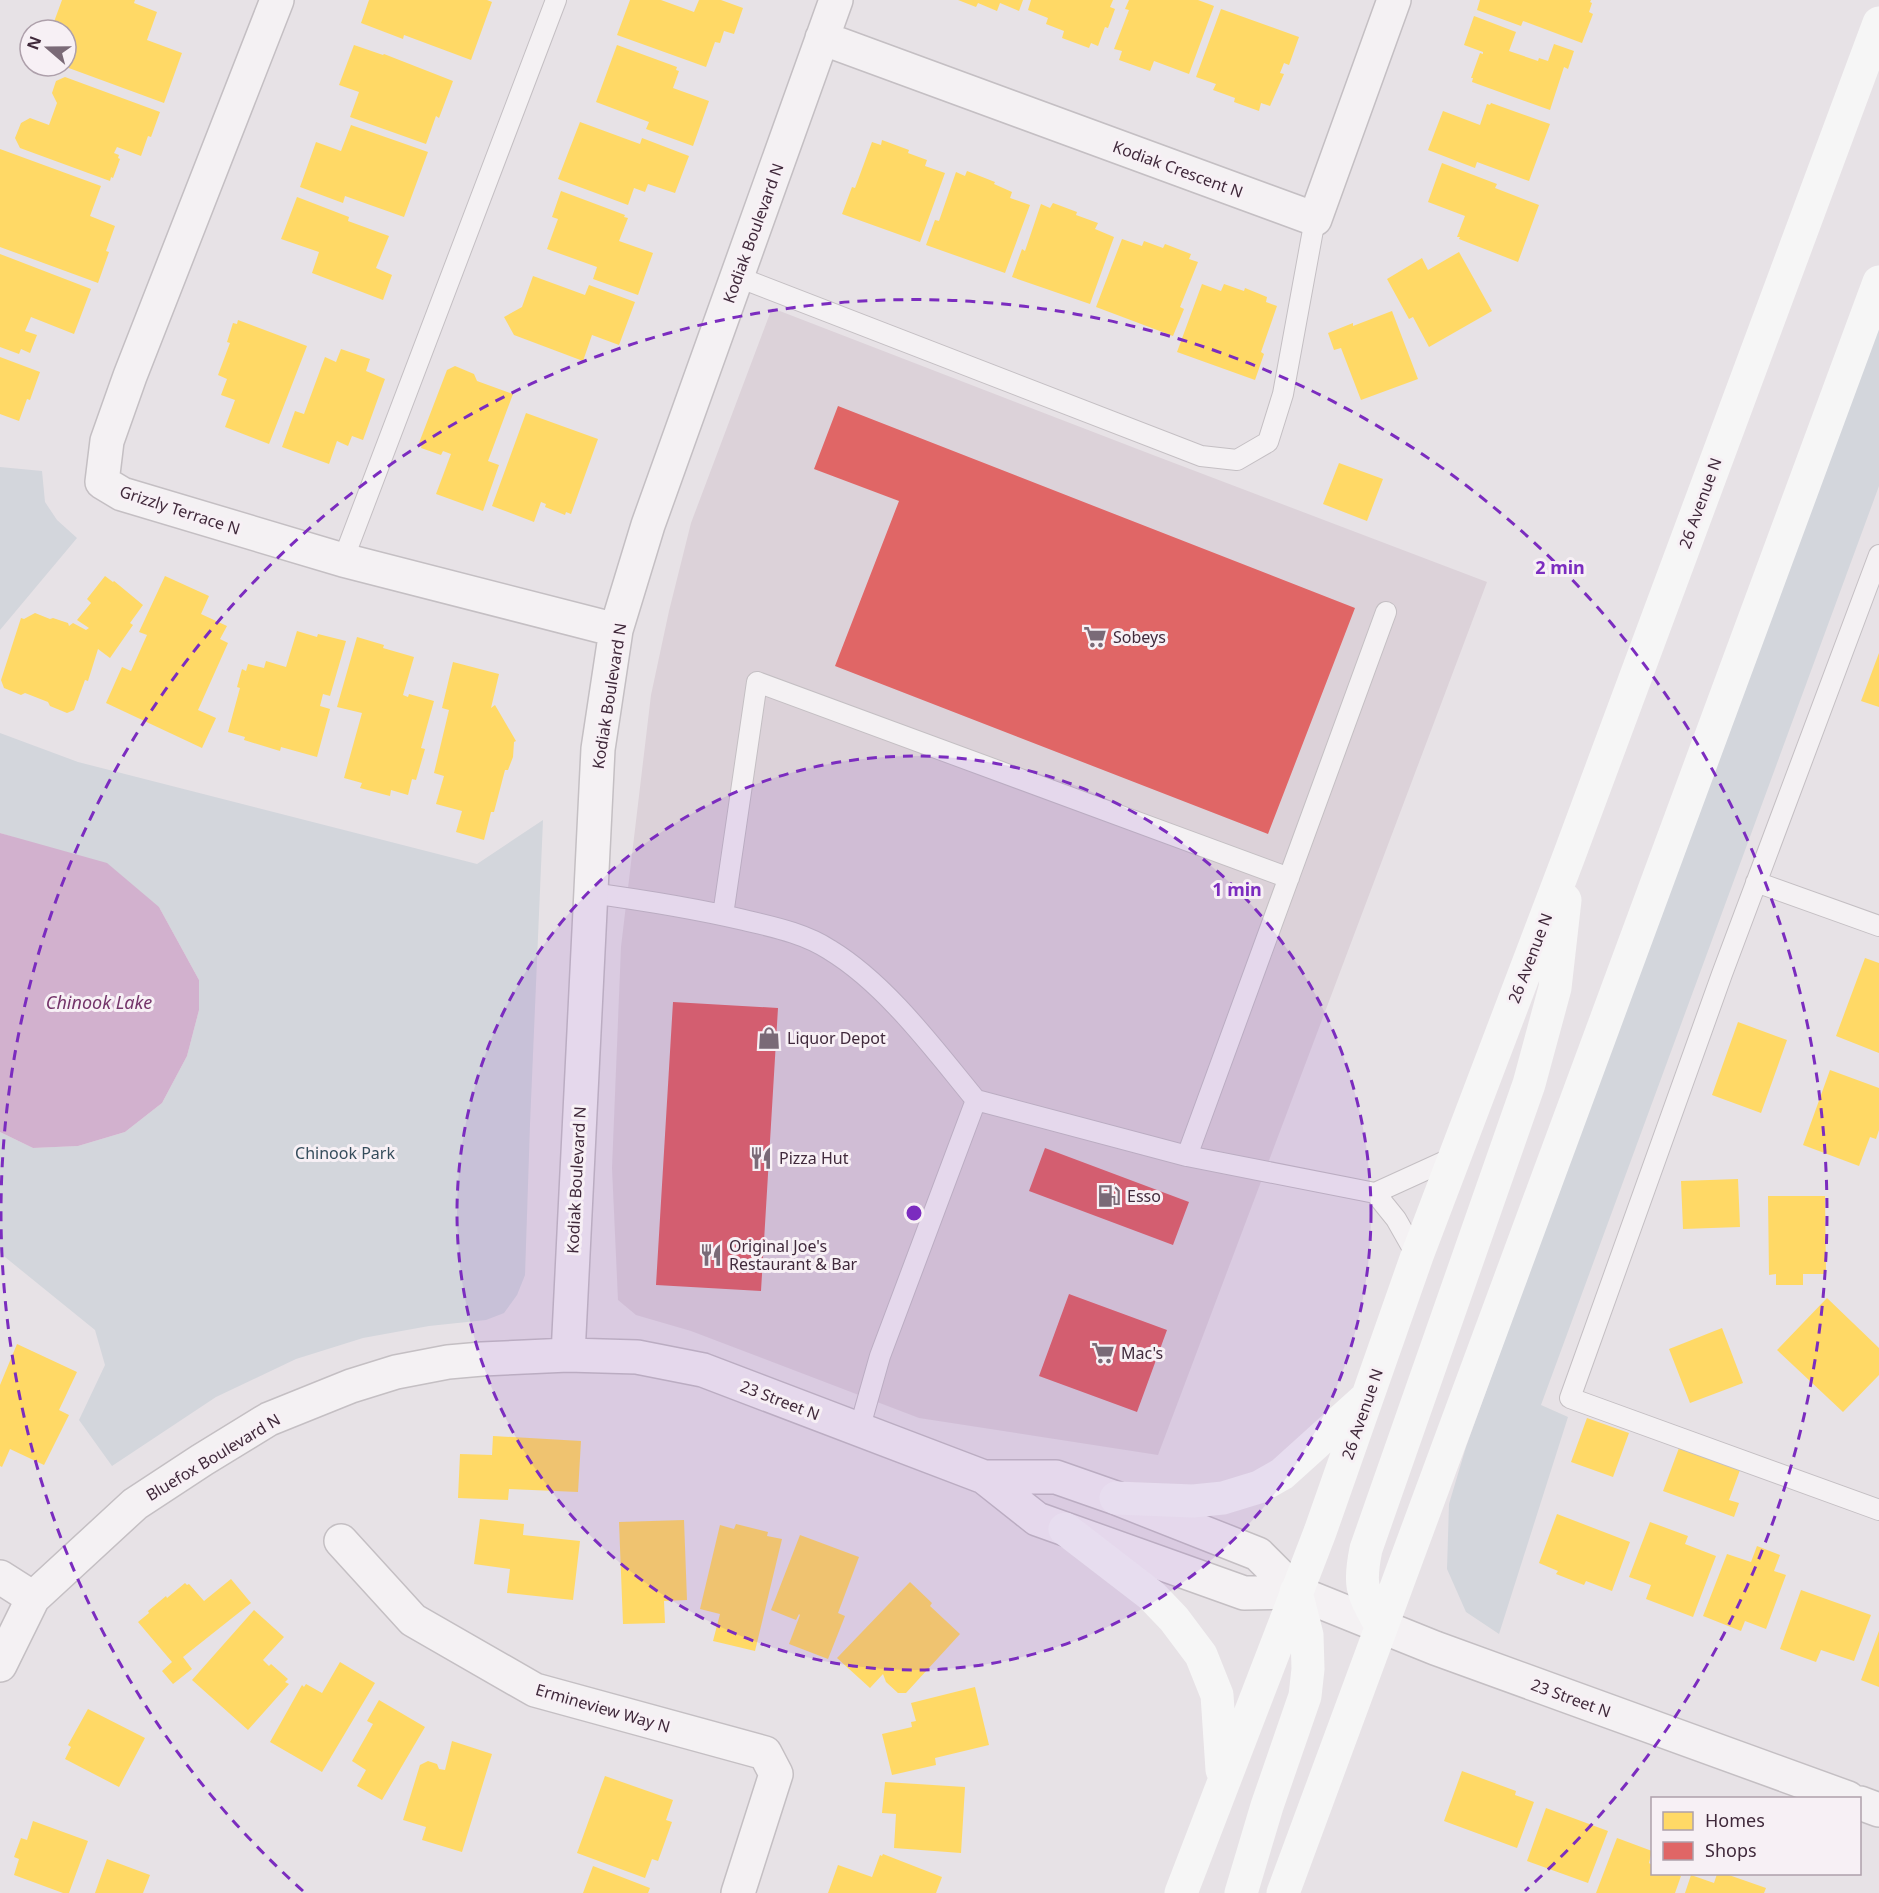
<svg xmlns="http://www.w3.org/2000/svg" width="1879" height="1893" viewBox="0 0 1879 1893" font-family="'Noto Sans',sans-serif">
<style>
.built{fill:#dcd2d9}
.green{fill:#d3d6dc}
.water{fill:#d2b1ce}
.homes{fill:#ffd966}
.shops{fill:#e06666}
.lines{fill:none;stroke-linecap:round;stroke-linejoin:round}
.service-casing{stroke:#c4bfc3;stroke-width:22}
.minor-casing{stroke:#c4bfc3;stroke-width:36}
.tertiary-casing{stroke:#c4bfc3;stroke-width:36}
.service{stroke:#f4f1f3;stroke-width:20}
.minor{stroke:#f4f1f3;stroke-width:33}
.tertiary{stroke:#f4f1f3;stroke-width:33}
.secondary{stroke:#f6f6f6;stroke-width:33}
.ring{fill:none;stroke:#7b2cbf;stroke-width:3;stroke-dasharray:10 8}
.labels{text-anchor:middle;stroke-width:6;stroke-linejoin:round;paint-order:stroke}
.street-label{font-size:16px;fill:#40293b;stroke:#f7f0f5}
.poi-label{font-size:16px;fill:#40293b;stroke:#f7f0f5;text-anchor:start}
.park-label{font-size:16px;fill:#364d5c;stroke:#f7f0f5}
.water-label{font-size:18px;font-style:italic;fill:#74346a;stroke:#f7f0f5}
.centre{fill:#7b2cbf;stroke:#f7f0f5;stroke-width:3}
.ring-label{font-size:18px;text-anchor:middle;font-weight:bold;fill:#7b2cbf;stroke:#f7f0f5;stroke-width:6;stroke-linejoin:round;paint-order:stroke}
</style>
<rect width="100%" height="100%" fill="#e7e2e6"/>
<path class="built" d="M772,308l381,147 334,127 -329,873 -239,-37 -228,-87 -55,-16 -18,-15 -6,-132 9,-221 30,-252 18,-84 22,-88z"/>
<path class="green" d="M1879,302v184l-338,919 27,12 -69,217 -33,-22 -19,-43 2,-65 17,-57z
M0,467l42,4 3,31 12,18 20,18 -77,92z
M0,733l78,29 399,102 66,-44 -13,304 -5,151 -8,20 -13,18 -18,7 -57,6 -66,12 -67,21 -80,38 -104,69 -33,-46 26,-55 -10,-35 -95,-77v-121l33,16 45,-2 47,-14 37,-29 25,-47 12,-46v-30l-40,-73 -146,-70 -13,-4z"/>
<path class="water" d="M0,833l107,30 52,44 40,73v30l-12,46 -25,47 -37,29 -47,14 -45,2 -33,-16z"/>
<path class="homes" d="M62,0h73l-1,3 23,9 -10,28 35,13 -18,50 -98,-36v-37h-15z
M369,0h118l5,2 -21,58 -67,-25 -1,4 -42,-16z
M630,0h31l33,12 5,-12h22l22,8 -9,26 -10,-3 -4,12 -5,-1 -9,25 -89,-32z
M958,0h65l-4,11 -19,-8 -3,8 -19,-8 -2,4z
M1031,0h82l-3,7 5,2 -7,19 -3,-1 -7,19 -7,-3 -2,5 -27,-10 2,-7 -18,-7 2,-6 -20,-8z
M1129,0h69l16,6 -25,68 -35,-13 -4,10 -31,-11 3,-9 -8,-2 15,-39 -4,-1z
M1480,0h111l-1,2 2,1 -3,9 4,2 -11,29 -59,-22 -2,5 -44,-16z
M1221,9l78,28 -10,28 -5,-2 -4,10 4,1 -14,32 -9,-3 -2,8 -25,-9 1,-4 -22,-8 3,-6 -20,-7z
M1474,16l42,16 -7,19 29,10 1,-3 9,3 6,-17 20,7 -6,18 -4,-2 -14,43 -78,-28 1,-4h-2l9,-25 3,1v-2l-19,-7z
M354,45l29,10 1,-1 69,27 -14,37 -3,-2 -10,28 -76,-27 9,-25 -20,-7z
M617,45l60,22 -1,3 3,1 -6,17 36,13 -16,45 -47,-17 3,-7 -53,-20z
M65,77l95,35 -9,25 -3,-1 -7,20 -24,-9 -3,6 5,2 -1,3 2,1 -7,19 -2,-1 -1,4 -90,-33 -5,-10 6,-15 9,-5 19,7 8,-22 -5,-10 4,-12z
M1491,103l59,21 -21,57 -52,-19 -2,6 -47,-18 15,-39 37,14 7,-21 3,1z
M580,122l60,22 2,-6 47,18 -14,37 -27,-9 -3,8 -11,-4 -6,17 -70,-26z
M351,125l77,27 -24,65 -59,-21 -2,7 -43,-16 16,-45 25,9z
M882,140l27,10 -1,3 19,7 -2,6 20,7 -25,69 -78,-28 10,-27 3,1 17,-46 9,3z
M0,149l101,37 -11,30 25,10 -9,25 3,1 -11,31 -98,-36z
M1442,163l55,21 -2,4 44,17 -21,57 -59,-23 1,-2h-3l8,-21 -37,-14z
M967,171l28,11 -1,2 18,8 -2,6 20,7 -25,68 -79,-28 9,-25 4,1 17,-49 9,4z
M561,191l64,24 -1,2 4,1 -9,23 34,12 -15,42 -45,-16 4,-12 -50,-18 11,-30 -6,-2z
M297,197l52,20 -1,4 41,15 -13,32 16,7 -9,25 -71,-27 7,-21 -38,-13z
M1053,203l24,9 -1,3 22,8 -3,6 19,8 -24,67 -78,-27 10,-28 3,2 16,-47 9,4z
M1122,239l20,7 2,-5 19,7 2,-4 26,10 -2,5 9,3 -18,45 4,2 -11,27 -77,-29z
M1459,252l33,59 -63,36 -16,-30 -4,2 -22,-40 35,-21 6,12z
M0,254l91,35 -17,45 -43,-17 -6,14 12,4 -7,18 -9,-4 -2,5 -19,-7z
M533,276l52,19 4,-10 46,17 -16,43 -27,-10 -9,26 -69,-26 -10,-18 18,-10z
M1202,284l19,7 3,-7 20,7 1,-3 22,9 -1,5 11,4 -16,46 3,2 -9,26 -78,-28z
M1392,311l26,68 -57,21 -20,-52 -7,2 -6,-17 25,-10v3z
M238,320l69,26 -38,98 -44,-17 10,-27 -14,-5 6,-16 -9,-4 12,-32 -3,-1 6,-19 4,1z
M341,349l29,10 -4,12 19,8 -22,61 -11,-4 -4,10 -11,-5 -8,23 -47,-17 13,-36 9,3 21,-57 11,5z
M0,357l40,15 -10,28 -3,-1 -8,22 -19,-7z
M455,366l19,8 3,7 36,13 -25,67 11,4 -16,46 -47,-17 15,-40 -8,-3 -2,4 -20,-7 1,-4 -3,-1 28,-73z
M526,413l72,26 -27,75 -5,-2 -1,3 -20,-8 1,-3 -5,-2 -7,20 -42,-16z
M1339,463l44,16 -16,42 -44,-17z
M105,576l8,6 1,-1 29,24 -13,18 3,2 -23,33 -12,-9 -10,32 -3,-1 -11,30 -7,3 -17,-7 -2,-4 -23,-9 -4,2 -17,-7 -3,-8 20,-62 3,1 11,-6 15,6 3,-1 15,5 1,3 4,-3 13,7 3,-2 -12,-8 14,-17 -4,-4z
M165,576l44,20 -8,18 26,12 -7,13 8,4 -30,67 18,8 -14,30 -96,-45 16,-36 9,4 16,-36 -8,-3z
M297,631l20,6 1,-3 28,7 -16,55 -7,-2 -3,12 10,3 -13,48 -36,-10 -1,4 -36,-11 1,-3 -17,-5 12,-44 -3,-1 5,-18 4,2 2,-7 16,4 2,-7 20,6z
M357,637l27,8 -1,3 31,9 -11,38 5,2 1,-3 25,7 -13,47 4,1 -9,31 -4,-1 -4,16 -17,-5 -1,6 -30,-8 2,-5 -18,-5 18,-65 -25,-6z
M1879,653v54l-18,-6z
M453,662l46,12 -8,34 4,-3 21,36 -2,1 -1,15 -5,13h-3l-11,42h-3l-7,28 -28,-8 6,-21 -26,-7 8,-28 -10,-3 15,-63 -7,-2z
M1865,958l14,5v90l-43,-17z
M1738,1022l49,18 -26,73 -49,-18z
M1830,1070l49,18v42l-3,9 -6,-2 -11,29 -56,-21z
M1738,1179l2,48 -57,2 -2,-48z
M1768,1196h57l1,78h-23v11h-27v-11l-7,1z
M1827,1298l52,50v27l-36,37 -66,-62z
M1722,1328l21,55 -53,20 -21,-54z
M17,1344l60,28 -18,38 10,5 -25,50 -34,-16 -8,18 -2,-1v-81z
M1587,1418l42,15 -16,44 -42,-15z
M493,1436l88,5 -3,51 -69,-3 -1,11 -50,-2 2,-44 32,1z
M1679,1448l61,22 -11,30 10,3 -5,14 -71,-26z
M1557,1514l73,28 -18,49 -26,-10 -2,4 -28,-11 2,-3 -19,-8z
M480,1519l44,5 -1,11 57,6 -7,59 -66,-7 3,-24 -36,-5z
M684,1520l3,80 -23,1 1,22 -42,1 -4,-102z
M1650,1522l38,14 -3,8 31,12 -23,61 -47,-18 5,-14 -22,-8z
M736,1524l32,8 -1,4 15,3 -27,112 -42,-10 7,-27 -20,-5 20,-84 14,4z
M800,1535l59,22 -21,56 7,3 -17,43 -39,-15 11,-29 -1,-1 -3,6 -25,-10z
M1757,1546l23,9 -6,16 12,4 -20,54 -21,-8 -4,10 -38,-15 24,-62 24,8z
M231,1579l20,24 -68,54 9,12 -19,15 -11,-13 10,-9 -34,-40 11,-9 -1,-2 18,-15 1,2 18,-15 2,2 2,-1 15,17z
M910,1582l22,21 -2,3 30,28 -54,59h-8l-12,-11 -3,-8 -13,14 -33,-30z
M1801,1590l70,25 -17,46 -33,-11 -5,12 -36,-13z
M254,1610l30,27 -21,23 6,6 2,-2 17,15 -3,3 4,2 -41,46 -56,-50z
M1879,1631v56l-18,-7z
M340,1662l35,21 -53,89 -52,-30 32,-57 2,2 2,-3 16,9z
M975,1687l14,58 -54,13 1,7 -44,10 -10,-41 30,-7 -1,-5 5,-1 -5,-18z
M379,1700l46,27 -43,73 -25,-14 9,-16 -14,-9 21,-37 -6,-3z
M88,1709l57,29 -26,49 -54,-28 6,-12 -3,-2z
M452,1741l40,13 -30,98 -40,-12 4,-13 -23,-7 17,-55 8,-4 9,3 2,5 6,1z
M1462,1771l54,20 -1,4 19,7 -17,46 -73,-27z
M605,1776l68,24 -7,20 6,2 -14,39 -6,-2 -7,19 -68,-25z
M885,1782l80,5 -4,66 -67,-5 2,-34 -14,-1z
M1546,1808l62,23 -20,52 -61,-22z
M33,1821l55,20 -19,52h-6l-49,-18 5,-16 -5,-2 7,-19 6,2z
M1617,1838l35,13 -3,12 3,2v9h24l5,2 -6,17h-79z
M883,1854l59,23 -6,16h-108l10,-28 34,12 8,-22 2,1z
M107,1859l43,16 -7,18h-48z
M593,1866l57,22 -2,5h-65z
M1717,1874h9l40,14 -2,5h-79l6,-18 23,8z"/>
<path class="shops" d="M838,406l517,202 -87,226 -433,-168 64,-165 -85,-32z
M673,1002l105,6 -17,283 -105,-6z
M1045,1148l144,54 -16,43 -144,-54z
M1069,1294l98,36 -30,82 -98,-36z"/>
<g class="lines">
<g class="service-casing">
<path id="service" d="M738,277l463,179 36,4 31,-18 15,-48 32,-175
M1879,555l-157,419 -152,424 309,112
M343,560l213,-560
M1756,882l123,44
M591,893c51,7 102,15 153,27 29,7 60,13 86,30 56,34 104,99 146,150l-96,256 -21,74
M723,915l34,-233 532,196
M976,1100l211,56 188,37 79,-36
M1187,1156l199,-544
M1375,1193l21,26 21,37"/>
</g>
<g class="minor-casing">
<path id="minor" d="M277,0l-147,376 -23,65 -5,41 20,12 221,66 273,70
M822,38l493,181 79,-219
M568,1355l30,-606 18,-119 32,-105 188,-525
M984,1477h72l60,21 142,56 38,38
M341,1541l72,79 122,70 230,63 11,21 -38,119
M0,1577l33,21
M0,1665l33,-67 102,-94 67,-44 67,-41 82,-33 45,-14 52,-10 34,-3 86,-4 69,2 66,13 281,107 53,42 207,74 52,-1"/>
</g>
<g class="tertiary-casing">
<path id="tertiary" d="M1296,1592l139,56 413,150
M1860,1803l19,7"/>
</g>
<use href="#service" class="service"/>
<use href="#minor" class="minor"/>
<use href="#tertiary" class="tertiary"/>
<path class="secondary" d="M1116,1498l77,3 30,-3 36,-11 23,-13 82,-74
M1065,1529l87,67 22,23 27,36 16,40 5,75
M1381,1626c-18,-34 -23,-38 -15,-77l163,-465 26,-96 10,-88
M1181,1893l139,-361 97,-276 152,-400 310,-833
M1241,1893l26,-87 38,-110 3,-27 -1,-34 -11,-43
M1283,1893l596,-1611"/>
</g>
<circle cx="914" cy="1213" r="457" fill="#7b2cbf" fill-opacity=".12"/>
<g class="ring">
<circle cx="914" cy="1213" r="457"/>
<path d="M303 1891A913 913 0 1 1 1525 1891"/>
</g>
<defs>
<g id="supermarket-bare" transform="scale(1.8)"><path d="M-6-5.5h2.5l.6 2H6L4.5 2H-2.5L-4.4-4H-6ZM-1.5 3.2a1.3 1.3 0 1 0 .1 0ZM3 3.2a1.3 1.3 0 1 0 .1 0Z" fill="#7a6a77" stroke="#f7f0f5" stroke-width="2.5" paint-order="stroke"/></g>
<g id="shop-bare" transform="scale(1.8)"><path d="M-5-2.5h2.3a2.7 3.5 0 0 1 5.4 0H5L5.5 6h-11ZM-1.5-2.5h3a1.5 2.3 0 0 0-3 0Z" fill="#7a6a77" stroke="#f7f0f5" stroke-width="2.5" paint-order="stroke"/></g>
<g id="restaurant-bare" transform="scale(1.8)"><path d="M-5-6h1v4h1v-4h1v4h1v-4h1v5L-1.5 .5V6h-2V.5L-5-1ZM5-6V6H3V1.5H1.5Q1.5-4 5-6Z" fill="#7a6a77" stroke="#f7f0f5" stroke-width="2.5" paint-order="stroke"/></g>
<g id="fuel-bare" transform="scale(1.8)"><path d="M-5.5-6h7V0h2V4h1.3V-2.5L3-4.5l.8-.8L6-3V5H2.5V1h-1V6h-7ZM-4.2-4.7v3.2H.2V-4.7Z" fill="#7a6a77" stroke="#f7f0f5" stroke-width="2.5" paint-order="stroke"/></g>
</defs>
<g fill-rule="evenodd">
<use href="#supermarket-bare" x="1095" y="637"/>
<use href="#shop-bare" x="769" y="1038"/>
<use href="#restaurant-bare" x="761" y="1158"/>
<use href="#fuel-bare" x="1109" y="1196"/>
<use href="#restaurant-bare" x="711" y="1255"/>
<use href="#supermarket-bare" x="1103" y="1353"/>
</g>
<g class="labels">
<g class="street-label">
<text transform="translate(1178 169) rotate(20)" y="6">Kodiak Crescent N</text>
<text transform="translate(753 233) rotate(-70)" y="6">Kodiak Boulevard N</text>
<text transform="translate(1700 503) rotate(-70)" y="6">26 Avenue N</text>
<text transform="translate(180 510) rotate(18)" y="6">Grizzly Terrace N</text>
<text transform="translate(609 696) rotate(-81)" y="6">Kodiak Boulevard N</text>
<text transform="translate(1530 958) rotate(-69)" y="6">26 Avenue N</text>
<text transform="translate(576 1180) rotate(-87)" y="6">Kodiak Boulevard N</text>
<text transform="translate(780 1400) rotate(21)" y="6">23 Street N</text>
<text transform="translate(1362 1414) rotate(-71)" y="6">26 Avenue N</text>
<text transform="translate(213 1457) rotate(-31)" y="6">Bluefox Boulevard N</text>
<text transform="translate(1571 1698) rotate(20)" y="6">23 Street N</text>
<text transform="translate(603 1708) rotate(16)" y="6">Ermineview Way N</text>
</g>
<g class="poi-label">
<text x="1113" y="643">Sobeys</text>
<text x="787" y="1044">Liquor Depot</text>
<text x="779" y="1164">Pizza Hut</text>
<text x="1127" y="1202">Esso</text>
<text x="729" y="1252">Original Joe's<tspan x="729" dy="18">Restaurant &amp; Bar</tspan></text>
<text x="1121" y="1359">Mac's</text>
</g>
<g class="park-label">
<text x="345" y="1159">Chinook Park</text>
</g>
<g class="water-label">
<text x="99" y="1009">Chinook Lake</text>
</g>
</g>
<circle cx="914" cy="1213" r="9" class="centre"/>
<g class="ring-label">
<text x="1560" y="574">2 min</text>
<text x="1237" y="896">1 min</text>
</g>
<rect x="1651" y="1797" width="210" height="78" fill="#f7f0f5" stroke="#aea0ab" stroke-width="1.5"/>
<rect x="1663" y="1812" width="30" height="18" fill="#ffd966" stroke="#aea0ab" stroke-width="1.5"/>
<text x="1705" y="1827" font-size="18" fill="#40293b">Homes</text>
<rect x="1663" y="1842" width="30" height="18" fill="#e06666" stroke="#aea0ab" stroke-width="1.5"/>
<text x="1705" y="1857" font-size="18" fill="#40293b">Shops</text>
<g transform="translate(48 48) rotate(290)"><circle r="28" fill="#f7f0f5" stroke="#aea0ab" stroke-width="1.5"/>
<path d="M0-4.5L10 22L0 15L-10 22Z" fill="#7a6a77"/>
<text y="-9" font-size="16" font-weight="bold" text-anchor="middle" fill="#40293b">N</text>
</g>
</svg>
